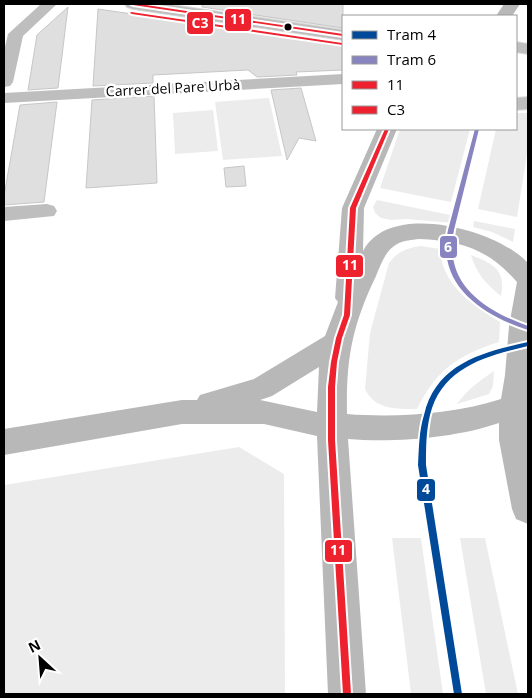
<svg xmlns="http://www.w3.org/2000/svg" width="532" height="698" viewBox="0 0 532 698" font-family="'Open Sans',sans-serif">
<style>
.green{fill:#ececec}
.building{fill:#dfdfdf;stroke:#c7c7c7}
.lines{fill:none;stroke-linecap:round;stroke-linejoin:round}
.primary-casing{stroke:#dbdbdb;stroke-width:2}
.street{fill:#bebebe;fill-rule:evenodd}
.secondary{fill:#b8b8b8;fill-rule:evenodd}
.primary{fill:#bebebe;fill-rule:evenodd}
.bus-1-casing{stroke:#fff;stroke-width:4}
.bus-2-casing{stroke:#fff;stroke-width:4}
.bus-1{fill:#ed222e;fill-rule:evenodd}
.bus-2{fill:#ed222e;fill-rule:evenodd}
.tram-1-casing{stroke:#fff;stroke-width:4}
.tram-2-casing{stroke:#fff;stroke-width:4}
.tram-1{fill:#004a99;fill-rule:evenodd}
.tram-2{fill:#8884bf;fill-rule:evenodd}
.bus-dot{fill:#000;stroke:#fff;stroke-width:2}
.labels{text-anchor:middle;stroke-width:5;stroke-linejoin:round;paint-order:stroke}
.far-street-label{font-size:14px;fill:#000;stroke:#fff}
.line-badge{stroke:#fff;stroke-width:2}
.badge-label{font-size:14px;text-anchor:middle;font-weight:bold;fill:#fff}
</style>
<rect width="100%" height="100%" fill="#fff"/>
<path class="green" d="M221,13h28l94,14v4z
M269,98l13,58 -59,4 -8,-58z
M213,110l5,41 -43,3 -2,-41z
M516,113h12v35l-11,69 -39,-8 18,-80h20z
M400,129h70l-19,73 -71,-14z
M377,200l78,16 -2,7 -47,-4 -15,1 -10,-2 -6,-5 -2,-6z
M474,221l41,8 -2,13 -21,-10 -19,-5z
M421,246l19,3c2,36 32,56 60,73l-1,20c-41,13 -63,28 -82,67 -20,0 -42,1 -52,-20l5,-56 19,-70c9,-12 18,-15 32,-17z
M471,255c23,9 35,15 30,41 -14,-11 -25,-23 -30,-41z
M494,371l-1,15 -4,8 -32,10c10,-14 22,-23 37,-33z
M239,447l45,27 1,220h-281v-209z
M392,538h29l22,156h-32z
M460,538h25l33,156h-32z"/>
<path class="building" d="M202,4h141v24l-141,-21z
M68,7l-10,81 -30,2 9,-55z
M98,9l103,15v-3l142,21v28l-47,2 1,3 -40,2 -9,-7 -95,5v8l-60,3z
M301,88l15,53 -17,-3 -12,22 -16,-70z
M154,96l3,87 -71,5 6,-88z
M57,102l-13,100 -40,3v-9l16,-91z
M244,166l2,20 -20,1 -2,-19z"/>
<g class="lines">
<g class="primary-casing">
<path id="primary" d="M125,4h40l178,26v10l-210,-31 -6,-2z
M516,42l12,2v10l-12,-2z
M528,97v12l-12,1v-12z"/>
</g>
<path class="street" d="M41,4h16l-34,32 -10,46 -3,4 -6,1v-36l4,-17z
M343,74v10l-339,19v-10z
M47,204l7,2 3,5 -3,5 -50,5v-14z"/>
<path class="secondary" d="M504,4h16l-8,12h-16z
M377,129h20l-33,79 -1,43c26,-51 134,-22 165,12v261l-12,-5 -4,-10 -13,-69v-17c-43,15 -106,20 -151,16l18,255h-38l-11,-258 -53,-12h-82l-178,31v-26l178,-29h15l3,-5 54,-16 71,-43 13,-34 -3,-4 7,-90zM419,239c43,2 69,10 98,43l-8,44 -4,49 -4,24c-47,15 -105,19 -154,15 -1,-55 5,-88 29,-138 5,-12 9,-25 21,-32 7,-4 15,-4 22,-5zM319,367l-2,45 -57,-12 12,-4z"/>
<use href="#primary" class="primary"/>
<g class="bus-1-casing">
<path id="bus-1" d="M131,4h8l204,30v2l-210,-31z
M385,129h4l-33,79 -6,107 -8,23 -5,24 -2,25v53l16,254h-8l-15,-254v-53l3,-25 5,-24 8,-23 6,-107z"/>
</g>
<g class="bus-2-casing">
<path id="bus-2" d="M131,12l211,31h1v2l-211,-31 -2,-1z"/>
</g>
<use href="#bus-1" class="bus-1"/>
<use href="#bus-2" class="bus-2"/>
<g class="tram-1-casing">
<path id="tram-1" d="M528,342v4c-42,10 -86,21 -98,69 -4,17 -4,33 -4,50l36,229h-8l-36,-229c1,-17 1,-34 6,-50 12,-52 59,-63 104,-73z"/>
</g>
<g class="tram-2-casing">
<path id="tram-2" d="M475,129h4l-25,101c-11,54 30,80 74,96v4c-46,-15 -92,-45 -80,-100z"/>
</g>
<use href="#tram-1" class="tram-1"/>
<use href="#tram-2" class="tram-2"/>
</g>
<circle class="bus-dot" cx="288" cy="27" r="4.5"/>
<g class="labels">
<g class="far-street-label">
<text transform="translate(173 88) rotate(-3)" y="5">Carrer del Pare Urbà</text>
</g>
</g>
<g class="line-badge">
<rect x="224" y="8" width="28" height="24" rx="5" fill="#ed222e"/>
<rect x="186" y="11" width="28" height="24" rx="5" fill="#ed222e"/>
<rect x="439" y="235" width="19" height="24" rx="5" fill="#8884bf"/>
<rect x="335" y="254" width="29" height="24" rx="5" fill="#ed222e"/>
<rect x="416" y="478" width="20" height="24" rx="5" fill="#004a99"/>
<rect x="324" y="539" width="29" height="24" rx="5" fill="#ed222e"/>
</g>
<g class="badge-label">
<text x="238" y="24">11</text>
<text x="200" y="28">C3</text>
<text x="448" y="252">6</text>
<text x="350" y="270">11</text>
<text x="426" y="494">4</text>
<text x="338" y="555">11</text>
</g>
<rect width="532" height="698" fill="none" stroke="#000000" stroke-width="10"/>
<rect x="342" y="15" width="175" height="115" fill="#ffffff" stroke="#999999"/>
<rect x="352" y="31" width="25" height="8" fill="#004a99" stroke="#999999"/>
<text x="387" y="40" font-size="15" fill="#000000">Tram 4</text>
<rect x="352" y="56" width="25" height="8" fill="#8884bf" stroke="#999999"/>
<text x="387" y="65" font-size="15" fill="#000000">Tram 6</text>
<rect x="352" y="81" width="25" height="8" fill="#ed222e" stroke="#999999"/>
<text x="387" y="90" font-size="15" fill="#000000">11</text>
<rect x="352" y="106" width="25" height="8" fill="#ed222e" stroke="#999999"/>
<text x="387" y="115" font-size="15" fill="#000000">C3</text>
<g transform="translate(40 658) rotate(334)" stroke="#ffffff" stroke-width="4" paint-order="stroke">
<path d="M0-4L9 19L0 12L-9 19Z" fill="#000000"/>
<text y="-8" font-size="14" font-weight="bold" text-anchor="middle" fill="#000000">N</text>
</g>
</svg>
